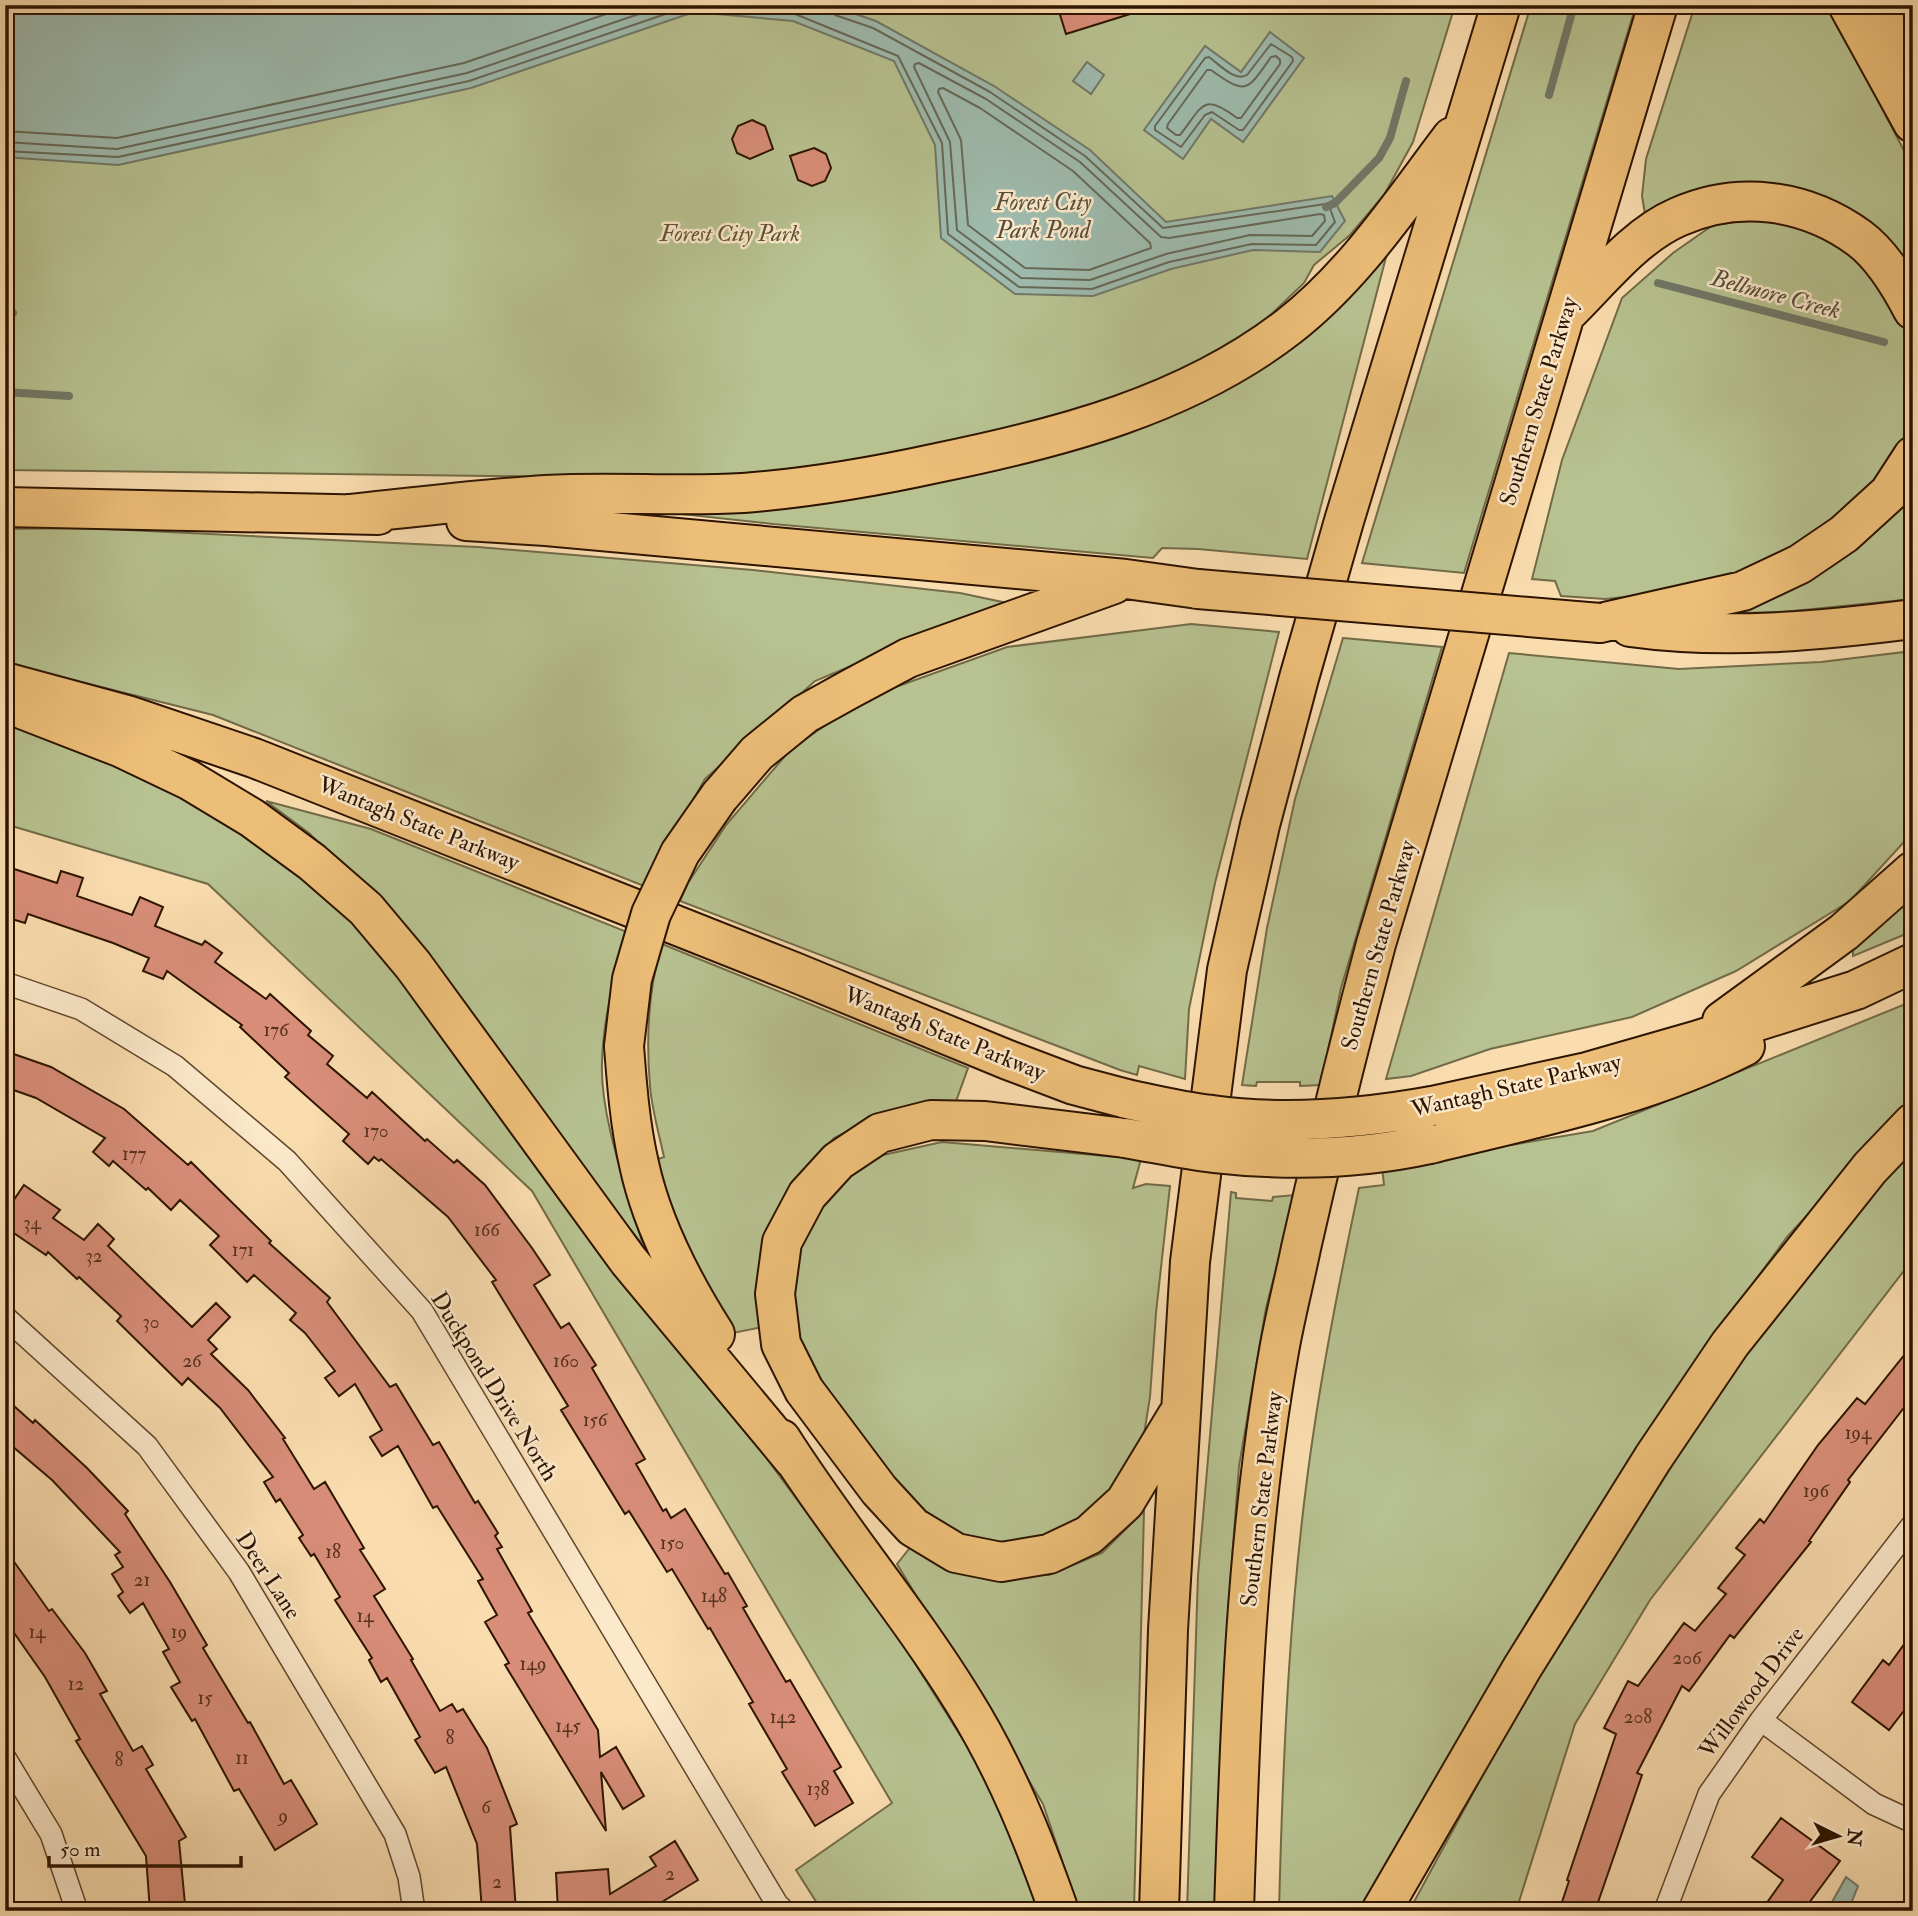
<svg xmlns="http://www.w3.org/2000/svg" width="1918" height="1916" viewBox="0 0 1918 1916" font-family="'IM FELL Double Pica',serif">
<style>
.green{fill:#b7c290;stroke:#726b48;stroke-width:2}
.water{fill:#9ebbae;stroke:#717868;stroke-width:2}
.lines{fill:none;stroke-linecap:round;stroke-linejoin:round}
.shore{stroke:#666857;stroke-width:2}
.stream{stroke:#717868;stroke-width:8}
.building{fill:#d98e79;stroke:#2d1400;stroke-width:2}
.street-casing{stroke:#60462c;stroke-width:24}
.highway-casing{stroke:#2d1400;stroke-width:42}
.street{stroke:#fce9cb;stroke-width:21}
.highway{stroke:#edbe78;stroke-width:38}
.highway-bridge-casing{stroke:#2d1400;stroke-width:42;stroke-linecap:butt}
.highway-bridge{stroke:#edbe78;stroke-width:38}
.labels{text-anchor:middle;stroke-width:5;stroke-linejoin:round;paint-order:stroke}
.number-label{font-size:19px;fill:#58321e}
.park-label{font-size:23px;font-style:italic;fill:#5d5132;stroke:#fce9cb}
.street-label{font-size:23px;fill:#2d1400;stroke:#fce9cb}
.water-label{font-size:24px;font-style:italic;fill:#554e3d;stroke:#fce9cb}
</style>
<rect width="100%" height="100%" fill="#faddaf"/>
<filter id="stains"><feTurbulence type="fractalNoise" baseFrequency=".00286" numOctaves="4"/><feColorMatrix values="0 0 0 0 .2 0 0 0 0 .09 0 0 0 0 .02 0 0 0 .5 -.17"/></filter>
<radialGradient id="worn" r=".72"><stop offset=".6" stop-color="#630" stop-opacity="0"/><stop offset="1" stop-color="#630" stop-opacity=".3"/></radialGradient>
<path class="green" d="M5,5h1450l-42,137 -29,53 -34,40 -36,30 -10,18 -65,62 -71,37 -173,55 -166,31 -165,10 -659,-8z
M1531,5h105l-172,568 -102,-10z
M1695,5h139l11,32 68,131v110l-34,-45 -68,-42 -84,4 -82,19 -3,-18 4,-37z
M1767,218l70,19 63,73 13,51v44l-17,60 -89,84 -105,40 -97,10 -44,-3 -6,-15 -23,-2 30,-119 60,-162 51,-45 40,-28z
M1390,242l-83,317 -109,-10 -36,-1 -9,10 -380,-34 -165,-18 552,-91 88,-38 79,-61z
M1913,489v110l-130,13 -115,3 110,-25 66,-32 64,-61z
M86,528l392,19 275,23 207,23 52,11 -52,16 -145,61 -110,98 -61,107 -431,-171 -208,-52v-134z
M1191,624l88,8 -64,251 -26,126 -4,70 -46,-13 -2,9 -17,-5 -440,-169 8,-18 38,-58 65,-76 74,-51 142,-51z
M1343,638l99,9 -101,341 -20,97 -21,1v-4h-43l-1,4 -14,-1 25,-157 28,-129z
M1913,651v181l-63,69 -114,70 -104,46 -142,32 -79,27 -25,3 123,-426 170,16 142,-7z
M5,722l73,20 122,52 158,124 373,492 166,225 94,149 54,127h-223l-26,-41 96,-67 -360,-612 -324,-307 -203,-60z
M266,801l105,28 256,103c-13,42 -24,87 -25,131 -2,56 26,127 41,182l-48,-60 -205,-272 -81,-80z
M1913,888v43l-60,25v-17z
M662,944l306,124 -13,36 -73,10 -48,24 -46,53 -25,136 -30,6 -51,-84 -31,-88 13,-4c-5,-23 -12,-47 -14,-71 -4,-47 -2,-96 12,-142z
M1913,1001v100l-126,136 -98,134 -319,540h-91c4,-161 11,-323 35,-482 12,-81 28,-161 45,-241l25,-3 -2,-18 211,-36z
M942,1142l199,17 -8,29 13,-4 24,2 -14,127 -6,84 -10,62 -45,55 -33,21 -61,13 -54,-16 -28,-16 -116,-154 -14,-88 22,-66 49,-48z
M1913,1149v110l-263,341 -75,124 -59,187h-107l113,-208 211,-334 155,-194z
M1231,1192l5,1v5l36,3 1,-4 22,-2 -29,113 -27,158 -12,160 -11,285h-29l11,-336z
M1144,1511l-10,400h-55l-36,-107 -146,-240 16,-20 67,30 69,1 53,-22z"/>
<path class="water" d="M5,5h824l47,16 118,65 96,64 76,72 166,-26 13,25 -25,31 -67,-2 -82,19 -78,27 -78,-2 -74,-56 -6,-93 -41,-84 -101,-40 -99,-9 -223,76 -353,77 -113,-8z
M1270,32l34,26 -61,84 -32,-23 -28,40 -39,-29 61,-84 36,26z
M1087,62l17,13 -13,19 -18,-13z
M1846,1877l12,9 -10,25h-21z"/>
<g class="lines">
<path class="shore" d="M699,5l96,9 103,42 44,87 6,91 71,53 73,2 77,-27 83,-18 64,1 19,-23 -6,-16 -4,-2 -162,24 -78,-72 -95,-64 -117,-64 -38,-13 -4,-4v-6
M1271,44l21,13 1,4 -50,69h-4l-27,-18 -7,3 -24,32 -26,-17v-4l50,-68 4,-1c11,8 26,25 38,18z
M1276,56l4,4v4l-39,54h-4c-35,-26 -34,-12 -57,17h-4l-9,-7 1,-4 39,-54h4c36,26 36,21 60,-13z
M919,63l67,36 94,63 81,75 8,1 151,-24 4,1 1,6 -13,15 -62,-1 -84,19 -76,26 -69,-2 -64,-48 -7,-88 -36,-75 1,-3z
M943,88l37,20 93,63 77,72 1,5 -62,22 -64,-2 -57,-43 -7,-85 -23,-48 1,-3z
M5,131l112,7 347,-75 168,-58
M5,142l112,7 350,-76 198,-68
M5,151l113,6 351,-76 223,-76"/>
<path class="stream" d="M1549,95l25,-90
M1326,207l9,-4 44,-45 11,-20 16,-57
M1658,283l226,59
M5,312l8,1
M5,392l64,4"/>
</g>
<path class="building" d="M1057,5h85l1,5 -77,24z
M752,120l13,6 8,23 -23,10 -13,-6 -5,-14 6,-13z
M814,148l12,6 5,14 -6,13 -13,5 -14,-6 -8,-24z
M5,866l52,17 4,-12 22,7 -6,18 55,19 8,-18 23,10 -8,19 47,19 3,-4 17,12 -7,9 51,37 4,-5 41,37 -3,4 25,21 -6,8 40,34 5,-6 53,49 2,-2 27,24 3,-3 28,25 47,63 18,27 -16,10 27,43 8,-5 27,42 -4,3 53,91 -9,5 27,47 3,-2 5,9 14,-9 40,65 3,-1 19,33 -4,2 43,74 4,-2 51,87 -7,4 19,32 -38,23 -33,-54 5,-3 -38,-65 4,-2 -43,-74 -2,1 -36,-60 -5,3 -38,-61 -4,3 -64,-104 7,-4 -76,-124 4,-2 -48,-63 -67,-58 -2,2 -5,-4 -6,7 -25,-23 6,-7 -64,-57 4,-4 -49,-46 2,-2 -75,-54 -4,8 -20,-8 6,-13 -36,-15 -85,-29 -3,9 -20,-6z
M5,1051l46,16 73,42 64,56 3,-3 80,79 -2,2 61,55 -3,4 63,85 6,-3 37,61 6,-3 36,61 3,-2 20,32 -3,3 7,11 -5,2 35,62 -4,2 70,117 2,27 16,-10 28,49 -21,13 -22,-37 5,59 -101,-166 4,-2 -24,-41 12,-7 -19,-34 5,-2 -46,-73 -4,2 -35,-62 -16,10 -12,-19 12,-7 -27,-46 -16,12 -14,-18 10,-7 -30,-38 -15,-13 6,-7 -42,-38 -7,7 -37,-37 9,-9 -39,-36 -9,10 -23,-22 -2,2 -33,-29 -4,5 -16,-14 12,-14 -69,-40 -31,-11z
M24,1185l36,25 -7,8 31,22 14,-16 16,15 -6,7 84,81 24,-24 14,14 -22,23 9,9 -6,5 37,36 37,48 -2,1 31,50 11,-7 39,66 -4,2 25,39 -11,7 39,63 -2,1 29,51 12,-7 5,8 6,-3 24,39 30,76 -7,3 6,84h-34l-5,-67 -31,-77 -11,6 -20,-33 5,-3 -33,-59 -6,4 -12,-22 3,-2 -37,-58 5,-3 -26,-43 -3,2 -12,-18 4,-3 -23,-36 -4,3 -12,-20 9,-5 -53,-69 -32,-30 -6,7 -65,-64 4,-5 -42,-39 -2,2 -29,-27 -2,3 -41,-28v-14z
M1913,1344v52l-65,84 2,2 -41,59 2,1 -77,96 -4,-3 -41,56 -7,-5 -45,87 5,2 -47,136h-36l10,-30 -2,-1 49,-146 -12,-6 24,-47 10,5 46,-63 11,8 31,-37 -8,-6 27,-33 -9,-7 24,-29 4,4 54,-78 39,-47 8,6z
M5,1398l28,25 2,-3 52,48 41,43 -3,3 45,68 37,63 -4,3 45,75 2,-1 34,62 7,-4 26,44 -42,26 -36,-61 -5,2 -39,-72 -3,2 -21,-34 9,-5 -17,-30 6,-3 -26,-46 -13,10 -12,-17 5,-4 -11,-18 11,-7 -8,-12 5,-3 -68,-72 -47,-40z
M5,1549l44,62 3,-2 33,44 22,38 -7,3 33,57 9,-5 11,19 -7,4 40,68 -7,4 6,63 -11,7h-24l-4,-55 -70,-115 4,-2 -35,-62 -40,-57z
M1913,1632v67l-24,31 -37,-28 31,-42 6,5z
M1781,1818l59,43 -37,50h-42l22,-31 -31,-23z
M675,1841l23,39 -51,31h-89l-2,-38 52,-4 2,25 46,-28 -6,-9z"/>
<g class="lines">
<g class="street-casing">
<path id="street" d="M5,983l76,26 94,57 112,95 135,150 355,593 7,7
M5,1317l142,129 92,126 156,262 14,43 5,34
M1761,1720l113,84 39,18
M5,1758l46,76 26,77
M1665,1911l44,-117 52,-74 152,-196"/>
</g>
<g class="highway-casing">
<path id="highway" d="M1848,5l65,118
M1880,14l33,55
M1566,314c34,-33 68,-78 112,-97 60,-27 127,-18 181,21 23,17 41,47 54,72
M5,507l373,8
M351,514c65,-7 130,-15 195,-19 66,-4 131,2 197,-2 65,-5 130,-16 194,-30 123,-25 250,-58 351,-136 66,-51 114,-124 164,-190
M466,521l80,5 580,53 72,10
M1600,623l143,-32 57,-27 44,-30 45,-41 24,-37
M1630,627c93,13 190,4 283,-8
M5,682l122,33 127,43 540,214 214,88 66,25 53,14
M24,710l98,38 67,32 63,38 60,44 54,47 47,56 215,295 166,200
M719,797l38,-44 48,-39 45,-25 58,-31 206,-74
M1722,1021l122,-89 69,-61
M624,1046c3,40 6,79 15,118 13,61 43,118 76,170
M1432,1106l155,-34 108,-31 161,-51 57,-27
M1125,1138l-140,-17 -54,-1 -51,13 -42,28 -31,34 -25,47 -7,52 6,50 23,46 75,100 34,37 43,26 45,9 48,-8 40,-19 36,-33 52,-86
M1430,1144c108,-27 215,-47 315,-98
M781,1439c57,90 127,172 183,263 41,66 69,135 95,209
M1159,1911l9,-281 22,-368 37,-292 33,-145 39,-147 45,-157 157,-516
M1234,1911c6,-187 12,-375 45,-560 6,-34 15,-69 22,-103 23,-102 48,-203 75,-304l282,-939
M1381,1911l141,-243 131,-210 77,-114 140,-176 43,-45"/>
</g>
<use href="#street" class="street"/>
<use href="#highway" class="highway"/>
<g class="highway-bridge-casing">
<path id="highway-bridge" d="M1198,589l402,34
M624,1046l8,-67 19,-65 29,-61 39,-56
M1127,1099c28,6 56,13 85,16 72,10 148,4 220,-9
M1125,1138c30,5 60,12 90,15 70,8 146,6 215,-9"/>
</g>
<use href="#highway-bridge" class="highway-bridge"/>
</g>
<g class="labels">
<g class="number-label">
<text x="276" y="1036">176</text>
<text x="376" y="1137">170</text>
<text x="134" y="1160">177</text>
<text x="32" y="1229">34</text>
<text x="487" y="1236">166</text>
<text x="243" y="1256">171</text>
<text x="94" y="1262">32</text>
<text x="151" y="1328">30</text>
<text x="192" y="1367">26</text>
<text x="566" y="1367">160</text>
<text x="595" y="1426">156</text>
<text x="1858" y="1439">194</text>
<text x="1816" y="1497">196</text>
<text x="672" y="1549">150</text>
<text x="333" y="1558">18</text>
<text x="142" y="1586">21</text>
<text x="714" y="1602">148</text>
<text x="365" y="1622">14</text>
<text x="37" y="1638">14</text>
<text x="179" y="1638">19</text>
<text x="1687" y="1664">206</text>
<text x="533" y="1670">149</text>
<text x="76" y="1690">12</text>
<text x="205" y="1704">15</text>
<text x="783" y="1723">142</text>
<text x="1638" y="1723">208</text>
<text x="568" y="1732">145</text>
<text x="450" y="1744">8</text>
<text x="242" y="1764">11</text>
<text x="119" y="1766">8</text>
<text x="818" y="1795">138</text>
<text x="486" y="1813">6</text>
<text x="283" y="1822">9</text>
<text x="670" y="1880">2</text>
<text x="497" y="1888">2</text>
</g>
<g class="park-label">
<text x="730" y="241">Forest City Park</text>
</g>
<g class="street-label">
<text transform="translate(1538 401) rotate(-73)" y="8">Southern State Parkway</text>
<text transform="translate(419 823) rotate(22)" y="8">Wantagh State Parkway</text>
<text transform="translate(1378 945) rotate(-74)" y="8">Southern State Parkway</text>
<text transform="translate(945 1033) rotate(22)" y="8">Wantagh State Parkway</text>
<text transform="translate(1516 1085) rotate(-13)" y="8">Wantagh State Parkway</text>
<text transform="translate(495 1386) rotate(58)" y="8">Duckpond Drive North</text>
<text transform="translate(1261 1499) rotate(-83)" y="8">Southern State Parkway</text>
<text transform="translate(269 1575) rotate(57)" y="8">Deer Lane</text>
<text transform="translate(1751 1692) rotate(-53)" y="8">Willowood Drive</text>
</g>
<g class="water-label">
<text x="1043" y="210">Forest City<tspan x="1043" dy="28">Park Pond</tspan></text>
<text transform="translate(1776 294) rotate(15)" y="8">Bellmore Creek</text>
</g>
</g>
<rect width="1918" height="1916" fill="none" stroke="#faddaf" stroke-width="28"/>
<rect x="7" y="7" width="1904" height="1902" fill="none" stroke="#2d1400" stroke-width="3.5"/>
<rect x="14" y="14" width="1890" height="1888" fill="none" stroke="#2d1400" stroke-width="2"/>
<g transform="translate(1838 1836) rotate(95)" stroke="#fce9cb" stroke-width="5" paint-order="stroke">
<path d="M0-5L12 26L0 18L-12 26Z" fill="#2d1400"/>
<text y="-10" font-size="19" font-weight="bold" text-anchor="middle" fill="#2d1400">N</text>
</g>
<path d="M49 1856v10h192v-10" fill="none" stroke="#2d1400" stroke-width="3.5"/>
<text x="60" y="1856" font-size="21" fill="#2d1400" stroke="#fce9cb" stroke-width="5" paint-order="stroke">50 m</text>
<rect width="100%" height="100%" filter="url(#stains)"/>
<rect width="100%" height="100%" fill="url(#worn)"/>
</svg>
